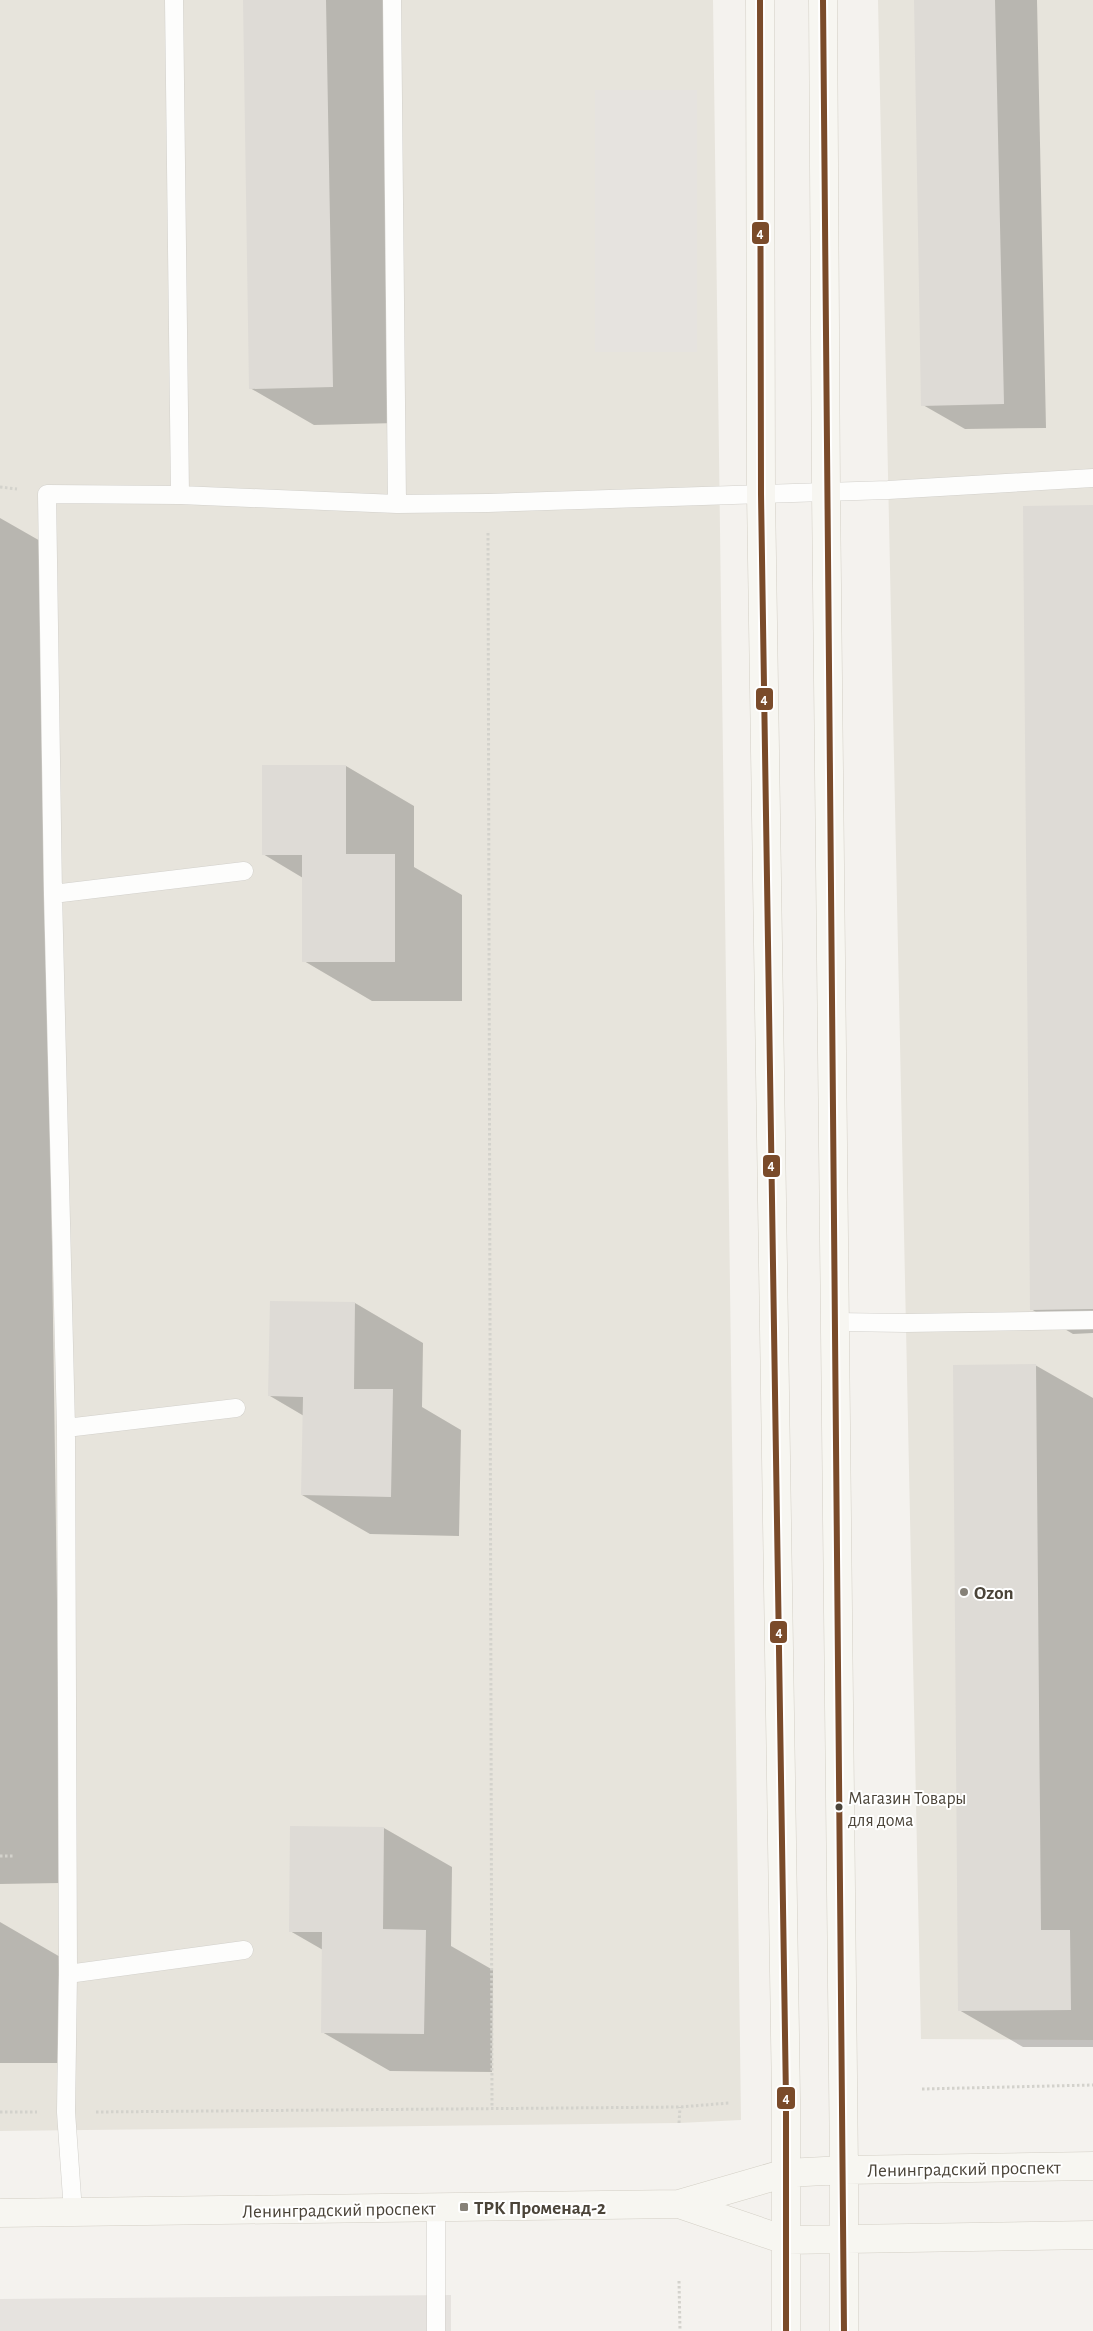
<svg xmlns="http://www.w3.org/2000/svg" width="1093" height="2331" viewBox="0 0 1093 2331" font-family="'Alegreya Sans',sans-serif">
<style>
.residential{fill:#e7e4dc}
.parking{fill:#e6e3df}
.shadow{fill:#0003}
.building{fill:#dedbd6}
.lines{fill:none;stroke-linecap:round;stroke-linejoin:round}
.service-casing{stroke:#d2d0cb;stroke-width:19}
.secondary-casing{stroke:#d3cfc5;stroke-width:29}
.path{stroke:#d3d2cc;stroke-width:3;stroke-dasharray:2.5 2.5;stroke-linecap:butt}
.service{stroke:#fdfdfc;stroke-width:18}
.secondary{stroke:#f7f6f1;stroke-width:28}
.bus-1-casing{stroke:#fff;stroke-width:10}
.bus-1{stroke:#7a4b2a;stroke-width:6}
.poi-dot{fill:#868178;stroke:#fff;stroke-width:2}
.bus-dot{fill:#4b4439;stroke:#fff;stroke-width:2}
.labels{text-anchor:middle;stroke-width:4;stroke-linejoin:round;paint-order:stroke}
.bus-label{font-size:18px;fill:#4b4439;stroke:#fff;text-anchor:start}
.poi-label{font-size:19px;font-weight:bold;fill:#4b4439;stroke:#fff;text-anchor:start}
.street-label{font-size:19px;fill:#4b4439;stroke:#fff}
.line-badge{stroke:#fff;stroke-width:2}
.badge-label{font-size:14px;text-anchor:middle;font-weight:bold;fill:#fff}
</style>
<rect width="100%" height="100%" fill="#f4f2ee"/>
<path class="residential" d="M0,0h713l28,2120 -62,3 -679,8z
M878,0h215v2040l-172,-1z"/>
<path class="parking" d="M595,90h102v262h-102z
M451,2295v36h-451v-32z"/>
<path class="shadow" d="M244,0h145l8,423 -83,2 -64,-37z
M915,0h122l9,428 -81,1 -42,-24z
M1093,506v827l-20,1 -42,-25z
M0,518l42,24 19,1341 -61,1z
M346,766l68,40v61l48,28v106h-90l-68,-40 -1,-83 -40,-24z
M355,1303l68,40 -1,64 39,23 -2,106 -89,-2 -68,-39 2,-79 -34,-20z
M1035,1365l58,33v649h-70l-64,-37z
M384,1828l68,39 -1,79 42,24 -1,102 -102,-1 -68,-39 1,-82 -33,-19z
M0,1922l62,36v105h-62z"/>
<path class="building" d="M243,0h83l7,387 -84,2z
M914,0h81l9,404 -83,2z
M1093,505v804l-63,1 -7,-804z
M262,765h84v89h49v108h-93v-107h-40z
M270,1301l85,1 -1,87h39l-2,108 -90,-2 2,-98 -35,-1z
M1036,1364l5,566h29l1,80 -113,1 -5,-646z
M290,1826l94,1 -1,102 43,1 -2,104 -103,-1 1,-101h-33z"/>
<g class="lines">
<g class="service-casing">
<path id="service" d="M174,0l6,495
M392,0l5,504
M53,894l191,-23
M836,1322l70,1 187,-3
M66,1428l170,-20
M68,1974l176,-24
M436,2207v124
M73,2212l-7,-100 2,-138 -2,-546 -13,-534 -6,-400 133,1 217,9 91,-1 400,-13 205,-12"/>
</g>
<g class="secondary-casing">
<path id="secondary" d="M760,0l1,494 25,1605v232
M823,0l3,492 18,1678v161
M679,2204l106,36 308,-5
M0,2213l679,-9 107,-31 58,-3 249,-4"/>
</g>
<path class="path" d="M0,487l17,2
M488,533l4,1575
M0,1856h13
M922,2089l171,-4
M0,2112h37
M96,2112l584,-5 49,-4
M679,2123l1,-16
M679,2281l1,50"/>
<use href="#service" class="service"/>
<use href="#secondary" class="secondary"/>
<g class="bus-1-casing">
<path id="bus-1" d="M760,0l1,494 25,1605v232
M823,0l21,2331"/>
</g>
<use href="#bus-1" class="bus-1"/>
</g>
<g class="poi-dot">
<circle cx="964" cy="1592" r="5"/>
<rect x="459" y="2202" width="10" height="10" rx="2.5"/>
</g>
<circle class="bus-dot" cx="839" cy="1807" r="4.5"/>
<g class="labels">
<g class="bus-label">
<text x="848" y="1804">Магазин Товары<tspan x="848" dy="22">для дома</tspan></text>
</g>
<g class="poi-label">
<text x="974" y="1599">Ozon</text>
<text x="474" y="2214">ТРК Променад-2</text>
</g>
<g class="street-label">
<text transform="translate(964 2168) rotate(-1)" y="7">Ленинградский проспект</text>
<text transform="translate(339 2209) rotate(-1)" y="7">Ленинградский проспект</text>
</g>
</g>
<g class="line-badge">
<rect x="751" y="221" width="19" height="24" rx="5" fill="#7a4b2a"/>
<rect x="755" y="687" width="19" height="24" rx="5" fill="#7a4b2a"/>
<rect x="762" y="1154" width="19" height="24" rx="5" fill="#7a4b2a"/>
<rect x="769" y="1620" width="19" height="24" rx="5" fill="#7a4b2a"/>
<rect x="776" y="2086" width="20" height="24" rx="5" fill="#7a4b2a"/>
</g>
<g class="badge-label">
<text x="760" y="238">4</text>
<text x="764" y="704">4</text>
<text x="771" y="1170">4</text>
<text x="779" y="1637">4</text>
<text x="786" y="2103">4</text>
</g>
</svg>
